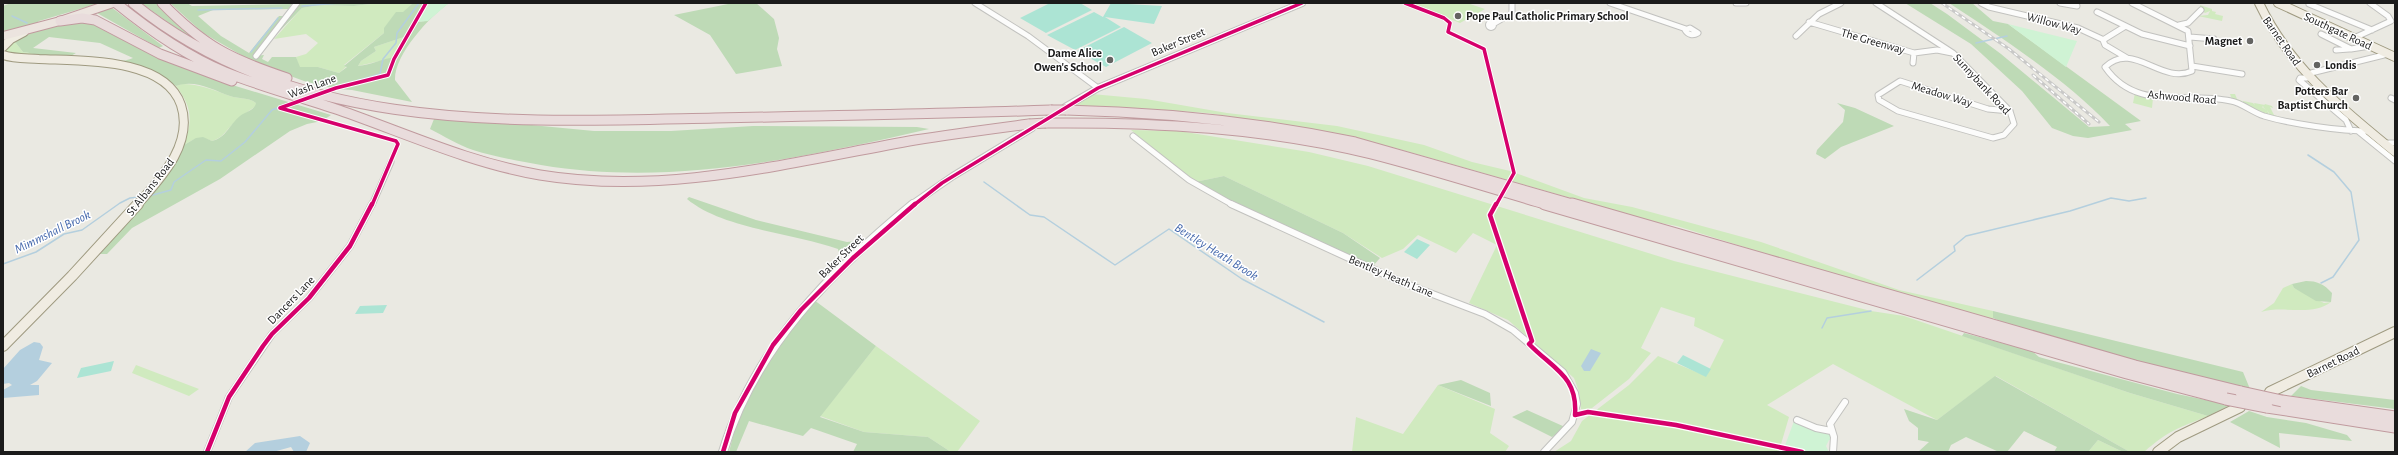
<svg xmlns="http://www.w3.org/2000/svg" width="2398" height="455" viewBox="0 0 2398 455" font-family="'Alegreya Sans',sans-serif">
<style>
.grass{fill:#d0eabf}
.forest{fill:#bedab6}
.park{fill:#cff3d4}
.pitch{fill:#ace4d4}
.water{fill:#b4cfde}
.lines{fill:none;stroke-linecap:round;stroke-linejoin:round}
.stream{stroke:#b4cfde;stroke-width:1.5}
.tertiary-tunnel{stroke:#c1c0ba;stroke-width:6;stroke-dasharray:6 3;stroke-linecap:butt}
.minor-far1-casing{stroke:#c2c2bf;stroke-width:7}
.minor-casing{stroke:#c2c2bf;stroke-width:8}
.tertiary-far1-casing{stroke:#c2c2bf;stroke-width:8}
.tertiary-casing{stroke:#c2c2bf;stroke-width:10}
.primary-far1-casing{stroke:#9f9a80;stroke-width:10}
.primary-casing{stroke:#9f9a80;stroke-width:12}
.trunk-casing{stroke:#c09a9e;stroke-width:10}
.motorway-far1-casing{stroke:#c09a9e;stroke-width:11}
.motorway-casing{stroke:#c09a9e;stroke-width:13}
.minor-far1{stroke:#fcfcfb;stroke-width:5}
.minor{stroke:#fcfcfb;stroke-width:6}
.tertiary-far1{stroke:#fcfcfb;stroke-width:6}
.tertiary{stroke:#fcfcfb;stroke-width:8}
.primary-far1{stroke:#f0ece2;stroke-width:8}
.primary{stroke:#f0ece2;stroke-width:10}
.trunk{stroke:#ece4df;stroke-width:8}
.motorway-far1{stroke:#e9dcdc;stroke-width:9}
.motorway{stroke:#e9dcdc;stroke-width:11}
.rail-casing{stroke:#c9c9c8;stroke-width:3}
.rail{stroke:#fff;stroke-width:1.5;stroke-dasharray:4;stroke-linecap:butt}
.motorway-bridge-far1-casing{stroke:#c09a9e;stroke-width:11;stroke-linecap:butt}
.motorway-bridge-casing{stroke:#c09a9e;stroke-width:13;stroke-linecap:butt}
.motorway-bridge-far1{stroke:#e9dcdc;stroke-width:9}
.motorway-bridge{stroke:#e9dcdc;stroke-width:11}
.cycleway-far1-casing{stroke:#fff;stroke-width:5.5}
.cycleway-casing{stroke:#fff;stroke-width:7}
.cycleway-far1{stroke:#d6006c;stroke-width:3.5}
.cycleway{stroke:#d6006c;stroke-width:4.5}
.poi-dot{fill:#636361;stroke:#fff;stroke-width:1.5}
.labels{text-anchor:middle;stroke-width:3;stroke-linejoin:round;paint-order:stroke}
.poi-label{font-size:12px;font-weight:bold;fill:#1b1b1b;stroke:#fff;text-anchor:end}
.street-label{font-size:12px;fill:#1b1b1b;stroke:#fff}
.water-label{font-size:13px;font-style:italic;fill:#4568ac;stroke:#fff}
</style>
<rect width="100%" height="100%" fill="#eae9e2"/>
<path class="grass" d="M379,3h34l-29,30 -40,32 3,1 -8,7 -21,-6h-19l-3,-10 10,-3 12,-11 -12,-9 -32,5 28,-31 17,-3 35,1z
M1410,3h57l18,6 -25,14z
M2200,5l12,4v2l4,1 -1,2 8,2 -1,5 -24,-5 10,-1 2,-4 -5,2 -5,-4z
M404,37l-11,21 -35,8 3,-5 15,-10 -2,-4z
M19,38l-4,4 8,10 19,2 4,3 -32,-1 -9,-4v-5z
M182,84c18,0 31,6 48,12 9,3 18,1 26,7v3c-7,5 -14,9 -20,15 -9,7 -12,17 -24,20 -12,-5 -17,-3 -28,4 9,-25 8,-38 -8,-59z
M2135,93l18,5 -1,10 -19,-5z
M1092,94l54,5 81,14 110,13 87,19 48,17 38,9 74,27 48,9 129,35 138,48 94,21v9l-217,-63 -99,-31 -22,-4 -260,-74 -78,-18 -110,-17 -71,-5 -65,-1z
M2230,94h5l2,5 5,2 1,2v-2l10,2 2,2 -1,-2 11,2 -3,2 4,3 -3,-3 2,-3 7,2 1,2 -3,-1 4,8 7,2 -11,-2 -3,-5 2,5 -9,-2 -28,-14z
M1131,130l48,1 130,21 59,14 306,95 197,50 33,5 226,77 78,23c-29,12 -39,14 -64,36h-14l-134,-76 -59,44 -104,-56 -66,41 22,12 -10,34 2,1h-227l17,-11 11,-20 47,-36 29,-29 48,20 18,-36 -30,-14 1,-8 -34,-11 -20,41 10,5 -22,26 -37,29 -6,2 -5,-1 -2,-17 -5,-14 -66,-58 -39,-17 28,-58 -24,-12 -17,20 -38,-18 -15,14 -21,9 -39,-25 -119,-57 -29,6z
M2292,284l2,4 30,15 7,-1c-19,15 -47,3 -70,10l13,-9 9,-15z
M876,346l104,75 -23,31h-6l-23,-15 -64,-5 -44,-16z
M136,365l63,24 -10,7 -57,-23z
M1438,385l57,24 -5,24 19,13 -4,6h-153l4,-35 47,17z
M2098,440l25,12h-35z"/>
<path class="forest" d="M11,3h89l-61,18 -4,4 -32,7v-26z
M141,3h18l32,32 -4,1z
M170,3h17l5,3 100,-2 -4,5 -75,1 -15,6 23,20 28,17 30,-37h5l-30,40 10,-1 -2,4 6,3 4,-5h24l4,10h18l21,6 8,-6 -3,-1 40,-33v-5l12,-16h7l10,-9h11l-20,34 -30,10 2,4 -15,10 -3,5c14,-1 25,-8 38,-9l20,-35 9,-1 6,-15 18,-3c-19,13 -55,52 -54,77l17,22 -60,-12 -16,-1 -32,-8 -49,-18 -52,-30z
M300,3h79l-25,3 -35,-1 -17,3 -33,34z
M733,3h23l18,16 5,19 -2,11 5,17 -46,8 -26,-39 -36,-20z
M1905,3h25l17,11 54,40 88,73 21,-1c-43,-46 -108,-88 -161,-123h23l21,18 15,3 133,97 -16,3 7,6 -44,8 -15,-2 -21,-8 -30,-37 -51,-47z
M111,7l52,39 -4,2 -62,-35z
M83,22l7,1 56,29 83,32 102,31 -9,6 -15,3 -17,7 -70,48 -88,49 -25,26h-7l70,-85 14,-24 12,-7 7,-1 9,4c14,-3 17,-16 28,-25 5,-4 15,-6 16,-13 -8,-6 -17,-4 -26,-7 -17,-6 -35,-17 -54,-10 -28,-21 -61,-22 -95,-28v-1c16,0 38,8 52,1l-33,-15 -51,-6 -16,11 43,5c-15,10 -36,1 -53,-1l-8,-10c18,-15 45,-17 68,-20z
M1837,103l18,5 39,18 -53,21 -16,12 -9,-5 1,-4 26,-28 2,-12z
M434,119l87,5 73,7h77l82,-5 164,1 12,2c-127,29 -257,58 -388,36 -22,-4 -46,-8 -68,-15 -15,-5 -29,-14 -43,-21z
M1224,176l119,57 37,25 -7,8 -118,-52 -60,-32z
M689,197l67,23 91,22 9,-1 -17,12 -1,-4c-45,-16 -115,-20 -151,-50z
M2306,281c11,0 18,3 26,12l-1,9 -15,-1 -22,-13 -2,-4z
M814,300l62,46 -56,71 44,15 64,5 23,15h-98l4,-8 -46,-16 -8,8 -54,-15 -13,31h-7l10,-39 16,-36z
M1993,311l250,61 7,17 -113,-28 -130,-37 -14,-6z
M1964,333l68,18 7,6 18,5 120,32 53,11 -22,11 -78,-23 -168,-57z
M1995,376l135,76h-7l-25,-12 -10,12h-34l3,-5 -33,-16 -17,21h-8l-33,-15 -15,8 -3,7h-30l11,-10 -11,-2v-12l-9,-7 -5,-12 33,11z
M1461,380l29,13 1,13 -53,-21z
M2301,386l10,4 84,10v9l-104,-13z
M1527,410l38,17 -13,10 -40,-20z
M2249,411l18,6 39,6 41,12 5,6 -73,-8 1,15 -50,-26z"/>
<path class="park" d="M427,3h22l-21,18 -12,1z
M2008,24l69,17 -11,26z
M1794,421l36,13 1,6h-2l-3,6 3,6 -46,-1z"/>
<path class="pitch" d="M1050,3h30l12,7 -46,23 -26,-15z
M1111,3l51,3 -8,18 -49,-7 16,10 -46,23 -28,-15 47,-23 9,5z
M1124,27l28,16 -46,24 -29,-16z
M1417,239l13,6 -13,14 -13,-7z
M387,305l-4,8 -28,1 5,-8z
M1683,355l28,14 -5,8 -29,-14z
M114,361l-3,10 -34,7 4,-10z"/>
<path class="water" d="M34,342l6,1 3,4 -4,13 13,3 -15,18 -7,4h9v10l-36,3v-8l9,-5 -3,-2 -6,1v-15l17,-19z
M1591,349l10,4 -11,18h-6l-3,-5z
M300,436l10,7 -4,9h-12l-3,-5 -18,5h-28l10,-9z"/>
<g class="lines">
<path class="stream" d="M302,6l38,-3
M198,10l84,-2
M12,16l15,7
M1976,43l31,-7
M251,52l27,-34
M335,87l45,-13 3,-15 13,-16 1,-10 22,-30
M2308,155l26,17 17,20 8,48 -26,37 -12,6
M984,182l46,33 14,2 71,48 54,-36 73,50 82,43
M149,196l22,-6 3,-8 32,-22 15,1 24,-19 27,-32 13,-5
M3,264l33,-12 28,-18 18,-4 38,-27 10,-5 9,-1
M1917,280l38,-29 -1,-5 12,-10 104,-25 41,-13 18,3 17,-3
M1822,328l5,-10 44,-7"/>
<path class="tertiary-tunnel" d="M1039,123l22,-13"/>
<g class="minor-far1-casing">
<path id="minor-far1" d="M975,3l53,33 70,52
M1610,3l76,26
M1736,3h10
M1876,3l77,50 57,58
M1981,3l8,4 89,21 26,12
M2060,3l17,3
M2132,3l56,28 4,40c-31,14 -59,-31 -87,-4 31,45 80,24 126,34 11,2 21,11 33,15 27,8 76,15 105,15
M2309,4l63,26
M2097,12l45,22 48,12
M1809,22l105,31 23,-3 15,3
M1488.5 25a2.5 2.5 0 1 1 5 0a2.5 2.5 0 1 1-5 0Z
M1493,24l19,-11v-10
M2179,25l9,-2 13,-13
M2124,27l-21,13 2,5 22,13
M1690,28l8,5c-5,3 -10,2 -13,-3z
M2321,34l30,15 19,-3
M1796,36l23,-22 22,-11
M2190,37l24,2
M2354,38l37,-17 -3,-5 -18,-13
M2336,50l13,-1
M256,56l41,-53
M1913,63l1,-10
M2192,66l50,8
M2307,74l81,-20
M2308,78h-8l-1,2 47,40 5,11
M1900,81l88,28 22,2 4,13 -10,11 -11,3 -95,-27 -19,-11 -1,-5z
M2391,98l4,2
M2358,131l37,30
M1133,136l56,44 44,25
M2385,143h10
M372,205l19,-43"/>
</g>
<g class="minor-casing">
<path id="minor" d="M1231,204l170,78 84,32 28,16 50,42 12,21 2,11 -5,18 -28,30
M1797,420l19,8 15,3
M207,452l22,-55 43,-63 37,-36 41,-52 22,-42
M1833,452l1,-15 -4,-13 15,-22"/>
</g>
<g class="tertiary-far1-casing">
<path id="tertiary-far1" d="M1065,107l33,-19 204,-85
M911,205l42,-29 79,-48"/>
</g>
<g class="tertiary-casing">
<path id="tertiary" d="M723,452c31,-104 108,-181 190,-248"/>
</g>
<g class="primary-far1-casing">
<path id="primary-far1" d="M2259,3c31,65 81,104 136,149
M2278,3l117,54
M3,47l8,-8 13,-7
M3,55c12,4 24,3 36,4 41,2 126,-2 142,46 13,39 -21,74 -44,100"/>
</g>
<g class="primary-casing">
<path id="primary" d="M3,346l69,-70 66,-72
M2270,392l125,-60
M2158,452l20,-15 62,-30"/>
</g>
<g class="trunk-casing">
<path id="trunk" d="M3,36l57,-15 53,-18"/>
</g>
<g class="motorway-far1-casing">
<path id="motorway-far1" d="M116,3c33,27 69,52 109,69 37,15 76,25 114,38 66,23 131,53 201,65 126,21 251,-13 375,-35 38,-6 76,-11 114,-16
M133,3c163,132 384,119 582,115 112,-2 224,-4 336,-8
M162,3c42,43 68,56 125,75
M60,21l22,-3 13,2 65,34 72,27
M1066,110c98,2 193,12 289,32l221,63
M1046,123c109,-1 219,5 325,31 59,15 118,34 177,51"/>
</g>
<g class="motorway-casing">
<path id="motorway" d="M1545,204l582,169 99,26
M1572,204l563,162 106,26
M2282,401l113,16
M2267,407l128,20"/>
</g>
<use href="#minor-far1" class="minor-far1"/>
<use href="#minor" class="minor"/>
<use href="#tertiary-far1" class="tertiary-far1"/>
<use href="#tertiary" class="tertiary"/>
<use href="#primary-far1" class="primary-far1"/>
<use href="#primary" class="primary"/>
<use href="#trunk" class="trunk"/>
<use href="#motorway-far1" class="motorway-far1"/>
<use href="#motorway" class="motorway"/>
<g class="rail-casing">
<path id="rail" d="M1942,3l67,46 90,73
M2033,75l56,49"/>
</g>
<use href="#rail" class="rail"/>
<g class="motorway-bridge-far1-casing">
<path id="motorway-bridge-far1" d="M1051,110h15
M1029,124l17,-1"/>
</g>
<g class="motorway-bridge-casing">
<path id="motorway-bridge" d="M2241,392l41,9
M2226,399l41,8"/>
</g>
<use href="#motorway-bridge-far1" class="motorway-bridge-far1"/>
<use href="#motorway-bridge" class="motorway-bridge"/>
<g class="cycleway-far1-casing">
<path id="cycleway-far1" d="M1405,3l39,15 6,5 -2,9 36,17 30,124 -18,32
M280,108l56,-20 52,-13 6,-16 32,-56
M280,108l116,33 2,3 -26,61
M914,205l28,-22 156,-95 204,-85"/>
</g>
<g class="cycleway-casing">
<path id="cycleway" d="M1496,204l-6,11 42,126 -3,3c24,25 49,32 46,71l13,-3 88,13 126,27
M207,452l22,-55 34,-51 9,-12 37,-36 41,-52 22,-42
M723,452l12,-39 38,-68 28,-35 52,-52 62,-54"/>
</g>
<use href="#cycleway-far1" class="cycleway-far1"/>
<use href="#cycleway" class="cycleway"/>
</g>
<g class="poi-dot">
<circle cx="1458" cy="16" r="4"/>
<circle cx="2250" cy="41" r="4"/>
<circle cx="1110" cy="60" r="4"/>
<circle cx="2317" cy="65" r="4"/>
<circle cx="2356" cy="98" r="4"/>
</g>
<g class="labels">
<g class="poi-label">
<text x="1466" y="20" text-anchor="start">Pope Paul Catholic Primary School</text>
<text x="2242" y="45">Magnet</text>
<text x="1102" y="57">Dame Alice<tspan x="1102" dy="14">Owen's School</tspan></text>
<text x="2325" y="69" text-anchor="start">Londis</text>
<text x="2348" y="95">Potters Bar<tspan x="2348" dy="14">Baptist Church</tspan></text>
</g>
<g class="street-label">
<text transform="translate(2054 23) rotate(15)" y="4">Willow Way</text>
<text transform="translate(2338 31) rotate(25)" y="4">Southgate Road</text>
<text transform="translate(1873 41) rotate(16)" y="4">The Greenway</text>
<text transform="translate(2282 41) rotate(55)" y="4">Barnet Road</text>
<text transform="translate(1178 42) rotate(-23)" y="4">Baker Street</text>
<text transform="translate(1982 84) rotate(47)" y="4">Sunnybank Road</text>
<text transform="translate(312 86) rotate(-20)" y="4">Wash Lane</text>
<text transform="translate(1942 94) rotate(17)" y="4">Meadow Way</text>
<text transform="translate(2182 97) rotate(5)" y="4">Ashwood Road</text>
<text transform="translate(150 187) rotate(-52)" y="4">St Albans Road</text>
<text transform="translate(841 256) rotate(-44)" y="4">Baker Street</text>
<text transform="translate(1391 276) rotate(23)" y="4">Bentley Heath Lane</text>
<text transform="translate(291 300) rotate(-46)" y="4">Dancers Lane</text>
<text transform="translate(2333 362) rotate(-26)" y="4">Barnet Road</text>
</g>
<g class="water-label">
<text transform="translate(52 231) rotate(-26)" y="5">Mimmshall Brook</text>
<text transform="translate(1217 251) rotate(32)" y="5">Bentley Heath Brook</text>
</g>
</g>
<rect width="2398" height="455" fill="none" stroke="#1b1b1b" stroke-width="8"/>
</svg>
